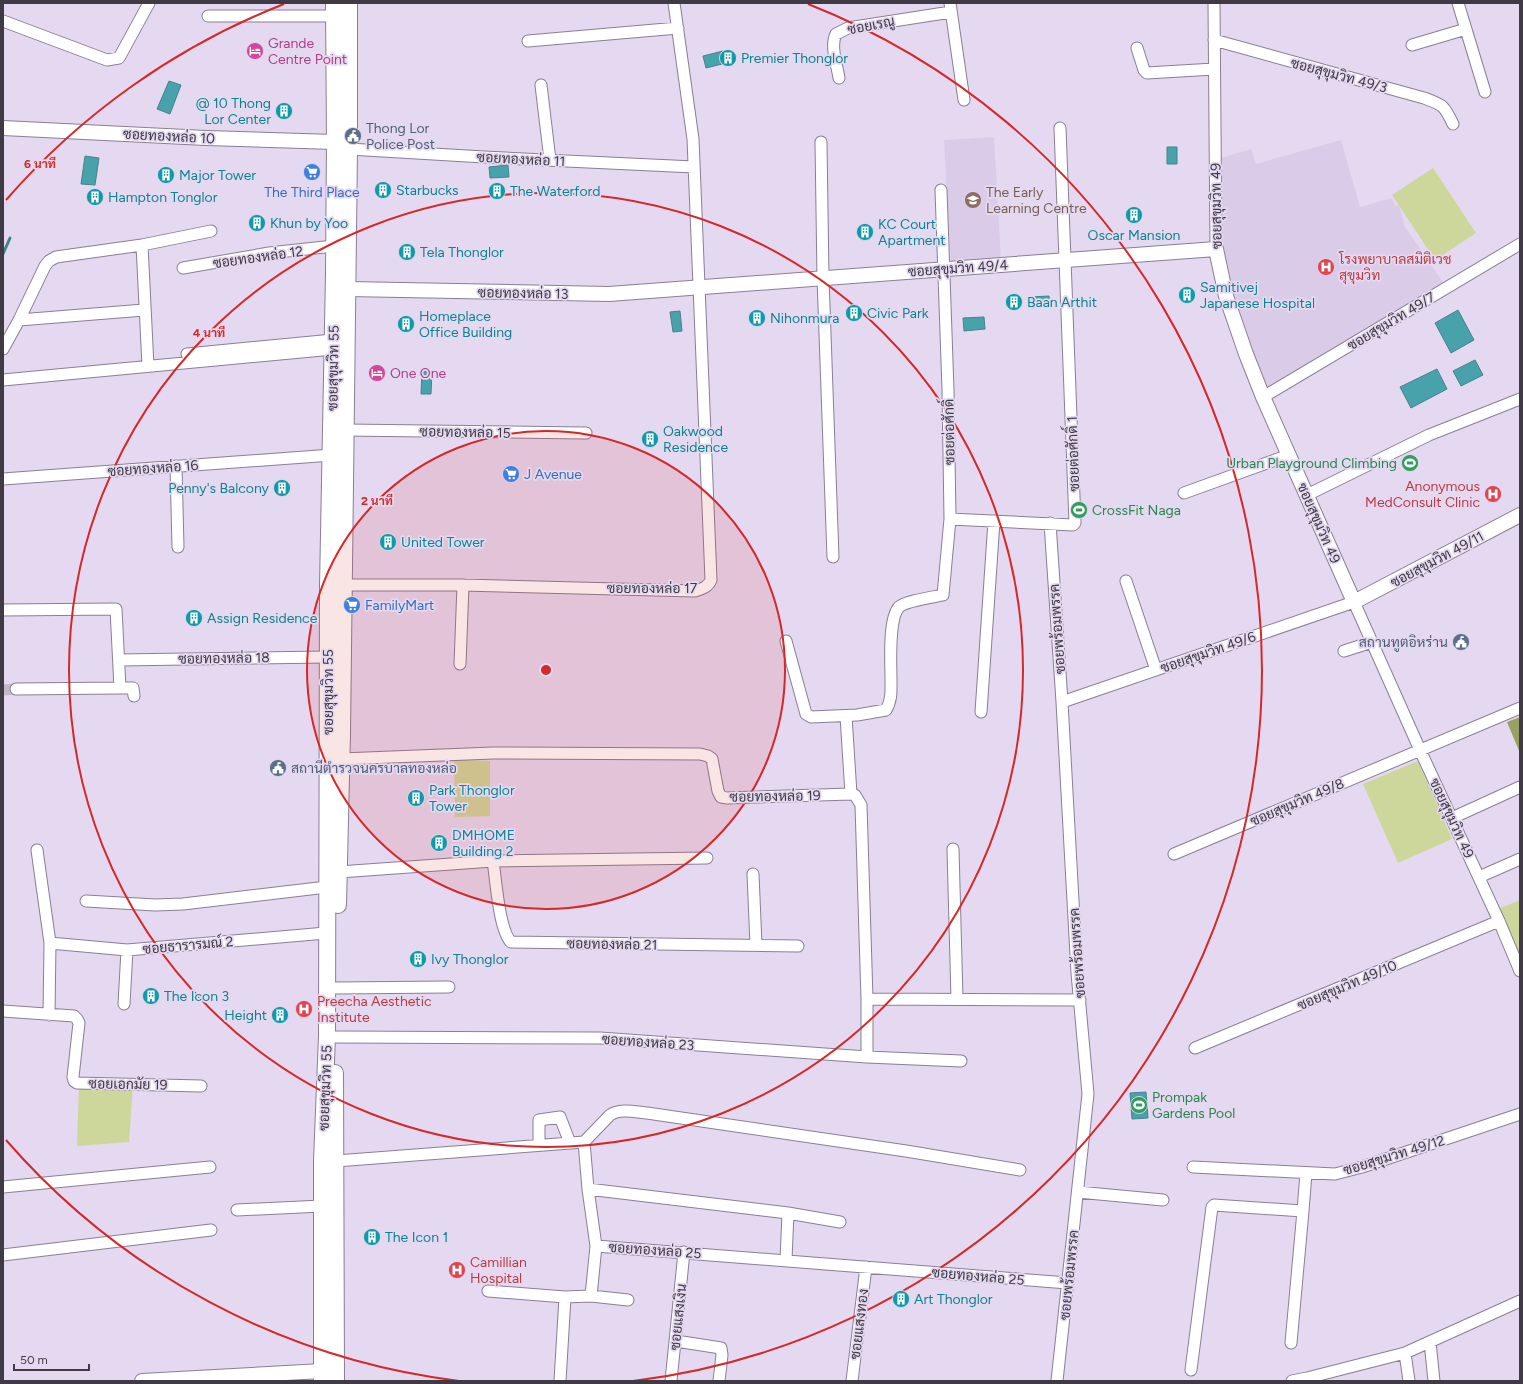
<svg xmlns="http://www.w3.org/2000/svg" width="1523" height="1384" viewBox="0 0 1523 1384" font-family="Figtree,Sarabun,sans-serif">
<style>
.built{fill:#dacce9}
.green{fill:#ced79b}
.forest{fill:#98a162}
.water{fill:#47a2ac;stroke:#45838c}
.lines{fill:none;stroke-linecap:round;stroke-linejoin:round}
.stream{stroke:#45838c;stroke-width:3}
.minor-tunnel{stroke:#c3b9cd;stroke-width:11;stroke-dasharray:11 5.5;stroke-linecap:butt}
.minor-casing{stroke:#897f94;stroke-width:13}
.tertiary-casing{stroke:#897f94;stroke-width:16}
.secondary-casing{stroke:#897f94;stroke-width:18}
.minor{stroke:#fff;stroke-width:11}
.tertiary{stroke:#fff;stroke-width:14}
.secondary{stroke:#fff;stroke-width:16}
.ring{fill:none;stroke:#d62828;stroke-width:2}
.labels{text-anchor:middle;stroke-width:3.5;stroke-linejoin:round;paint-order:stroke}
.street-label{font-size:14px;fill:#3f3a43;stroke:#e4d9f0}
.hotel-label{font-size:14px;fill:#b23c85;stroke:#e4d9f0;text-anchor:start}
.culture-label{font-size:14px;fill:#0d838f;stroke:#e4d9f0;text-anchor:start}
.service-label{font-size:14px;fill:#4e5e75;stroke:#e4d9f0;text-anchor:start}
.shop-label{font-size:14px;fill:#366cbe;stroke:#e4d9f0;text-anchor:start}
.education-label{font-size:14px;fill:#785e54;stroke:#e4d9f0;text-anchor:start}
.health-label{font-size:14px;fill:#be3a42;stroke:#e4d9f0;text-anchor:start}
.leisure-label{font-size:14px;fill:#27864d;stroke:#e4d9f0;text-anchor:start}
.centre{fill:#d62828;stroke:#e4d9f0;stroke-width:2}
.ring-label{font-size:12px;text-anchor:middle;font-weight:bold;fill:#d62828;stroke:#e4d9f0;stroke-width:3.5;stroke-linejoin:round;paint-order:stroke}
</style>
<rect width="100%" height="100%" fill="#e4d9f0"/>
<path class="built" d="M994,137l7,123 -50,3 -7,-123z
M1341,140l19,67 32,-9 3,8 4,-1 6,22 40,58 -184,107 -47,-144v-88l37,-11 5,15z"/>
<path class="green" d="M1433,168l43,65 -41,27 -43,-65z
M454,760l36,1v55l-35,1z
M1418,761l34,78 -54,24 -35,-79z
M1520,900v60l-22,-51z
M79,1084l54,1 -4,57 -52,4z"/>
<path class="forest" d="M1520,717v36l-13,-31z"/>
<path class="water" d="M723,51l3,12 -20,5 -3,-12z
M169,81l12,4 -11,29 -13,-5z
M1167,147h10v17h-10z
M85,156l14,2 -4,27 -14,-1z
M508,165l1,12 -19,1 -1,-11z
M1049,296l1,10 -19,2 -1,-11z
M1458,310l16,30 -23,13 -16,-30z
M680,311l2,20 -9,1 -3,-20z
M984,317l1,12 -21,2 -1,-13z
M1475,360l8,15 -22,11 -8,-15z
M1437,369l10,20 -36,19 -11,-21z
M422,370l10,1 -1,23h-10z
M1146,1092l2,26 -16,1 -2,-26z"/>
<g class="lines">
<path class="stream" d="M3,254l7,-16"/>
<path class="minor-tunnel" d="M3,690l13,-1"/>
<g class="minor-casing">
<path id="minor" d="M950,3l14,97
M1214,3l2,246
M1458,3l27,89
M208,16h126
M3,21l104,39 12,-2 30,-55
M1214,40l210,58c19,7 20,7 29,26
M528,41l150,-13
M1412,45l54,-16
M1137,48l7,22 3,3 67,-4
M839,78c-2,-13 -9,-32 -3,-44l12,-6 103,-16
M541,85l9,75
M821,142l2,136 10,279
M349,149l135,8 210,10
M142,245l6,121
M183,268l86,-15 65,-7
M19,320l125,-10
M3,349l16,-29 26,-54 4,-5 7,-4 86,-12 69,-14
M187,354l146,-14
M3,380l330,-31
M1263,397l257,-153
M345,430l241,3
M176,466l2,81
M3,479l329,-24
M1184,493l105,-38
M1307,495l122,-60 91,-36
M950,519l123,6 2,-2 -15,-395
M1050,523l12,179 15,271 11,121 -31,287
M1126,581l30,89
M344,585h119l232,6c7,-2 13,-4 16,-11l-18,-441 -19,-136
M3,610l113,-1 4,79 -104,1
M786,641l20,73 5,3 46,-2 29,-5c6,-10 5,-20 5,-30 0,-17 -3,-61 8,-73 6,-6 35,-10 44,-12l7,-76 -2,-129 -7,-200
M1344,651l28,-9
M119,660l209,-3
M460,664l3,-79
M120,688h13l1,8
M1062,702l292,-100 66,148 79,171 21,50
M981,712l13,-191
M846,716l5,78
M341,759l152,-6 207,1 8,2 4,3 6,32 3,6 6,1 124,-4 4,1 6,10 6,194v58
M1452,818l68,-31
M953,849l4,150
M37,850l13,93 -1,72
M1174,854l346,-146
M493,861c3,19 6,69 18,81l287,4
M339,872l154,-11 214,-3
M753,874l3,71
M1479,877l41,-18
M86,901l69,4 28,-1 144,-17
M50,943l77,7 199,-17
M336,988l113,-1
M867,999l213,1
M124,1004l3,-54
M3,1011l71,5 3,3 2,4 -6,54 1,4 3,2 124,3
M335,1037l265,1 267,19 94,4
M1195,1048l304,-127
M584,1142l26,-27c10,-7 26,-3 37,-2l259,38 114,19
M539,1145v-25l21,-3 10,26
M336,1161l248,-19
M1193,1167l142,7 27,-7 158,-53
M3,1187l207,-20
M588,1189l200,24 52,9
M1078,1192l85,8
M237,1210l85,-4
M596,1246l472,37
M3,1255l208,-25
M786,1260l2,-47
M488,1291l77,6
M591,1296l37,4
M676,1341l45,7 1,7 -3,26
M1430,1342l4,39
M1291,1343l12,-132
M1405,1353l4,28
M1191,1370l21,-163 2,-2 89,6 3,-38
M560,1381l5,-84 26,-1 5,-50 -8,-57 -4,-47
M671,1381l13,-129
M852,1381l14,-114
M1292,1381l15,-3 98,-25 115,-52"/>
</g>
<g class="tertiary-casing">
<path id="tertiary" d="M3,128l203,10 129,4
M347,289l262,5 607,-45 10,47 20,58 17,43 91,205 166,-87
M142,1381l180,-10"/>
</g>
<g class="secondary-casing">
<path id="secondary" d="M338,905l4,-171 7,-585v-146
M335,1073l1,308
M322,1381v-220l5,-125 1,-450 6,-312 1,-132 -1,-139"/>
</g>
<use href="#minor" class="minor"/>
<use href="#tertiary" class="tertiary"/>
<use href="#secondary" class="secondary"/>
</g>
<circle cx="546" cy="670" r="239" fill="#d62828" fill-opacity=".12"/>
<g class="ring">
<circle cx="546" cy="670" r="239"/>
<circle cx="546" cy="670" r="477"/>
<path d="M459 1381A716 716 0 0 1 6 1140M6 200A716 716 0 0 1 284 4M808 4A716 716 0 0 1 633 1381"/>
</g>
<defs>
<g id="hotel-disc" transform="scale(0.9)"><circle r="9.5" fill="#d1479c" stroke="#e4d9f0"/><path d="M-6-4.5h1.5V1H6V5H4.5V3h-9V5H-6ZM-4 0a1.8 1.8 0 1 1 3.6 0ZM.5 0V-2.5h3Q6-2.5 6 0Z" fill="#fff"/></g>
<g id="building-disc" transform="scale(0.9)"><circle r="9.5" fill="#0f9aa8" stroke="#e4d9f0"/><path d="M-4-6H4V6H1V3H-1V6H-4ZM-2.5-4.3h1.7v1.8h-1.7ZM.8-4.3h1.7v1.8H.8ZM-2.5-1h1.7V.8h-1.7ZM.8-1h1.7V.8H.8Z" fill="#fff"/></g>
<g id="civic-disc" transform="scale(0.9)"><circle r="9.5" fill="#5c6f8a" stroke="#e4d9f0"/><path d="M-.6-6.5H3V-4.5H.6V-3L4-1V1h2V6H-6V1h2V-1L-.6-3ZM-1.2 2.5V6h2.4V2.5Z" fill="#fff"/></g>
<g id="supermarket-disc" transform="scale(0.9)"><circle r="9.5" fill="#3f7fe0" stroke="#e4d9f0"/><path d="M-6-5.5h2.5l.6 2H6L4.5 2H-2.5L-4.4-4H-6ZM-1.5 3.2a1.3 1.3 0 1 0 .1 0ZM3 3.2a1.3 1.3 0 1 0 .1 0Z" fill="#fff"/></g>
<g id="school-disc" transform="scale(0.9)"><circle r="9.5" fill="#8d6e63" stroke="#e4d9f0"/><path d="M0-5L7-2L0 1L-7-2ZM-4 1L0 2.5L4 1V4Q0 6-4 4Z" fill="#fff"/></g>
<g id="hospital-disc" transform="scale(0.9)"><circle r="9.5" fill="#e0444e" stroke="#e4d9f0"/><path d="M-5-5h3v3.5h4V-5h3V5h-3V1.5h-4V5h-3Z" fill="#fff"/></g>
<g id="stadium-disc" transform="scale(0.9)"><circle r="9.5" fill="#2e9e5b" stroke="#e4d9f0"/><path d="M0-5a6.5 5 0 1 0 0 10a6.5 5 0 1 0 0-10ZM-3.5-1.8h7v3.6h-7Z" fill="#fff"/></g>
</defs>
<g fill-rule="evenodd">
<use href="#hotel-disc" x="255" y="51"/>
<use href="#building-disc" x="728" y="58"/>
<use href="#building-disc" x="284" y="111"/>
<use href="#civic-disc" x="353" y="136"/>
<use href="#supermarket-disc" x="312" y="172"/>
<use href="#building-disc" x="166" y="175"/>
<use href="#building-disc" x="383" y="190"/>
<use href="#building-disc" x="497" y="191"/>
<use href="#building-disc" x="95" y="197"/>
<use href="#school-disc" x="973" y="200"/>
<use href="#building-disc" x="1134" y="215"/>
<use href="#building-disc" x="257" y="223"/>
<use href="#building-disc" x="865" y="232"/>
<use href="#building-disc" x="407" y="252"/>
<use href="#hospital-disc" x="1326" y="267"/>
<use href="#building-disc" x="1187" y="295"/>
<use href="#building-disc" x="1014" y="302"/>
<use href="#building-disc" x="854" y="313"/>
<use href="#building-disc" x="757" y="318"/>
<use href="#building-disc" x="406" y="324"/>
<use href="#hotel-disc" x="377" y="373"/>
<use href="#building-disc" x="650" y="439"/>
<use href="#stadium-disc" x="1410" y="463"/>
<use href="#supermarket-disc" x="511" y="474"/>
<use href="#building-disc" x="282" y="488"/>
<use href="#hospital-disc" x="1493" y="494"/>
<use href="#stadium-disc" x="1079" y="510"/>
<use href="#building-disc" x="388" y="542"/>
<use href="#supermarket-disc" x="352" y="605"/>
<use href="#building-disc" x="194" y="618"/>
<use href="#civic-disc" x="1461" y="642"/>
<use href="#civic-disc" x="278" y="768"/>
<use href="#building-disc" x="416" y="798"/>
<use href="#building-disc" x="439" y="843"/>
<use href="#building-disc" x="418" y="959"/>
<use href="#building-disc" x="151" y="996"/>
<use href="#hospital-disc" x="304" y="1009"/>
<use href="#building-disc" x="280" y="1015"/>
<use href="#stadium-disc" x="1139" y="1105"/>
<use href="#building-disc" x="372" y="1237"/>
<use href="#hospital-disc" x="457" y="1270"/>
<use href="#building-disc" x="901" y="1299"/>
</g>
<g class="labels">
<g class="street-label">
<text transform="translate(871 25) rotate(-11)" y="5">ซอยเรณู</text>
<text transform="translate(1339 75) rotate(15)" y="5">ซอยสุขุมวิท 49/3</text>
<text transform="translate(169 136) rotate(3)" y="5">ซอยทองหล่อ 10</text>
<text transform="translate(521 159) rotate(3)" y="5">ซอยทองหล่อ 11</text>
<text transform="translate(1216 206) rotate(-91)" y="5">ซอยสุขุมวิท 49</text>
<text transform="translate(258 257) rotate(-8)" y="5">ซอยทองหล่อ 12</text>
<text transform="translate(958 268) rotate(-4)" y="5">ซอยสุขุมวิท 49/4</text>
<text transform="translate(523 293) rotate(1)" y="5">ซอยทองหล่อ 13</text>
<text transform="translate(1391 321) rotate(-31)" y="5">ซอยสุขุมวิท 49/7</text>
<text transform="translate(333 368) rotate(-89)" y="5">ซอยสุขุมวิท 55</text>
<text transform="translate(465 432) rotate(1)" y="5">ซอยทองหล่อ 15</text>
<text transform="translate(949 432) rotate(-91)" y="5">ซอยต่อศักดิ์</text>
<text transform="translate(1073 454) rotate(-92)" y="5">ซอยต่อศักดิ์ 1</text>
<text transform="translate(153 468) rotate(-4)" y="5">ซอยทองหล่อ 16</text>
<text transform="translate(1319 523) rotate(66)" y="5">ซอยสุขุมวิท 49</text>
<text transform="translate(1437 559) rotate(-28)" y="5">ซอยสุขุมวิท 49/11</text>
<text x="652" y="593">ซอยทองหล่อ 17</text>
<text transform="translate(1057 629) rotate(-94)" y="5">ซอยพร้อมพรรค</text>
<text transform="translate(1208 652) rotate(-19)" y="5">ซอยสุขุมวิท 49/6</text>
<text transform="translate(224 658) rotate(-1)" y="5">ซอยทองหล่อ 18</text>
<text transform="translate(328 692) rotate(-90)" y="5">ซอยสุขุมวิท 55</text>
<text transform="translate(775 796) rotate(-1)" y="5">ซอยทองหล่อ 19</text>
<text transform="translate(1297 802) rotate(-23)" y="5">ซอยสุขุมวิท 49/8</text>
<text transform="translate(1452 818) rotate(65)" y="5">ซอยสุขุมวิท 49</text>
<text transform="translate(612 944) rotate(1)" y="5">ซอยทองหล่อ 21</text>
<text transform="translate(188 945) rotate(-5)" y="5">ซอยธารารมณ์ 2</text>
<text transform="translate(1077 953) rotate(-94)" y="5">ซอยพร้อมพรรค</text>
<text transform="translate(1347 985) rotate(-23)" y="5">ซอยสุขุมวิท 49/10</text>
<text transform="translate(648 1042) rotate(4)" y="5">ซอยทองหล่อ 23</text>
<text transform="translate(128 1084) rotate(1)" y="5">ซอยเอกมัย 19</text>
<text transform="translate(325 1088) rotate(-88)" y="5">ซอยสุขุมวิท 55</text>
<text transform="translate(1394 1155) rotate(-17)" y="5">ซอยสุขุมวิท 49/12</text>
<text transform="translate(655 1250) rotate(4)" y="5">ซอยทองหล่อ 25</text>
<text transform="translate(1069 1275) rotate(-84)" y="5">ซอยพร้อมพรรค</text>
<text transform="translate(978 1276) rotate(5)" y="5">ซอยทองหล่อ 25</text>
<text transform="translate(678 1317) rotate(-84)" y="5">ซอยแสงเงิน</text>
<text transform="translate(859 1324) rotate(-83)" y="5">ซอยแสงทอง</text>
</g>
<g class="hotel-label">
<text x="268" y="48">Grande<tspan x="268" dy="16">Centre Point</tspan></text>
<text x="390" y="378">One One</text>
</g>
<g class="culture-label">
<text x="741" y="63">Premier Thonglor</text>
<text x="271" y="108" text-anchor="end">@ 10 Thong<tspan x="271" dy="16">Lor Center</tspan></text>
<text x="179" y="180">Major Tower</text>
<text x="396" y="195">Starbucks</text>
<text x="510" y="196">The Waterford</text>
<text x="108" y="202">Hampton Tonglor</text>
<text x="270" y="228">Khun by Yoo</text>
<text x="878" y="229">KC Court<tspan x="878" dy="16">Apartment</tspan></text>
<text x="1134" y="240" text-anchor="middle">Oscar Mansion</text>
<text x="420" y="257">Tela Thonglor</text>
<text x="1200" y="292">Samitivej<tspan x="1200" dy="16">Japanese Hospital</tspan></text>
<text x="1027" y="307">Baan Arthit</text>
<text x="867" y="318">Civic Park</text>
<text x="419" y="321">Homeplace<tspan x="419" dy="16">Office Building</tspan></text>
<text x="770" y="323">Nihonmura</text>
<text x="663" y="436">Oakwood<tspan x="663" dy="16">Residence</tspan></text>
<text x="269" y="493" text-anchor="end">Penny's Balcony</text>
<text x="401" y="547">United Tower</text>
<text x="207" y="623">Assign Residence</text>
<text x="429" y="795">Park Thonglor<tspan x="429" dy="16">Tower</tspan></text>
<text x="452" y="840">DMHOME<tspan x="452" dy="16">Building 2</tspan></text>
<text x="431" y="964">Ivy Thonglor</text>
<text x="164" y="1001">The Icon 3</text>
<text x="267" y="1020" text-anchor="end">Height</text>
<text x="385" y="1242">The Icon 1</text>
<text x="914" y="1304">Art Thonglor</text>
</g>
<g class="service-label">
<text x="366" y="133">Thong Lor<tspan x="366" dy="16">Police Post</tspan></text>
<text x="1448" y="647" text-anchor="end">สถานทูตอิหร่าน</text>
<text x="291" y="773">สถานีตำรวจนครบาลทองหล่อ</text>
</g>
<g class="shop-label">
<text x="312" y="197" text-anchor="middle">The Third Place</text>
<text x="524" y="479">J Avenue</text>
<text x="365" y="610">FamilyMart</text>
</g>
<g class="education-label">
<text x="986" y="197">The Early<tspan x="986" dy="16">Learning Centre</tspan></text>
</g>
<g class="health-label">
<text x="1339" y="264">โรงพยาบาลสมิติเวช<tspan x="1339" dy="16">สุขุมวิท</tspan></text>
<text x="1480" y="491" text-anchor="end">Anonymous<tspan x="1480" dy="16">MedConsult Clinic</tspan></text>
<text x="317" y="1006">Preecha Aesthetic<tspan x="317" dy="16">Institute</tspan></text>
<text x="470" y="1267">Camillian<tspan x="470" dy="16">Hospital</tspan></text>
</g>
<g class="leisure-label">
<text x="1397" y="468" text-anchor="end">Urban Playground Climbing</text>
<text x="1092" y="515">CrossFit Naga</text>
<text x="1152" y="1102">Prompak<tspan x="1152" dy="16">Gardens Pool</tspan></text>
</g>
</g>
<circle cx="546" cy="670" r="6" class="centre"/>
<g class="ring-label">
<text x="40" y="168">6 นาที</text>
<text x="209" y="337">4 นาที</text>
<text x="377" y="505">2 นาที</text>
</g>
<rect width="1523" height="1384" fill="none" stroke="#3f3a43" stroke-width="8"/>
<path d="M14 1364v6h75v-6" fill="none" stroke="#3f3a43" stroke-width="2"/>
<text x="20" y="1364" font-size="12" fill="#3f3a43" stroke="#e4d9f0" stroke-width="3" paint-order="stroke">50 m</text>
</svg>
